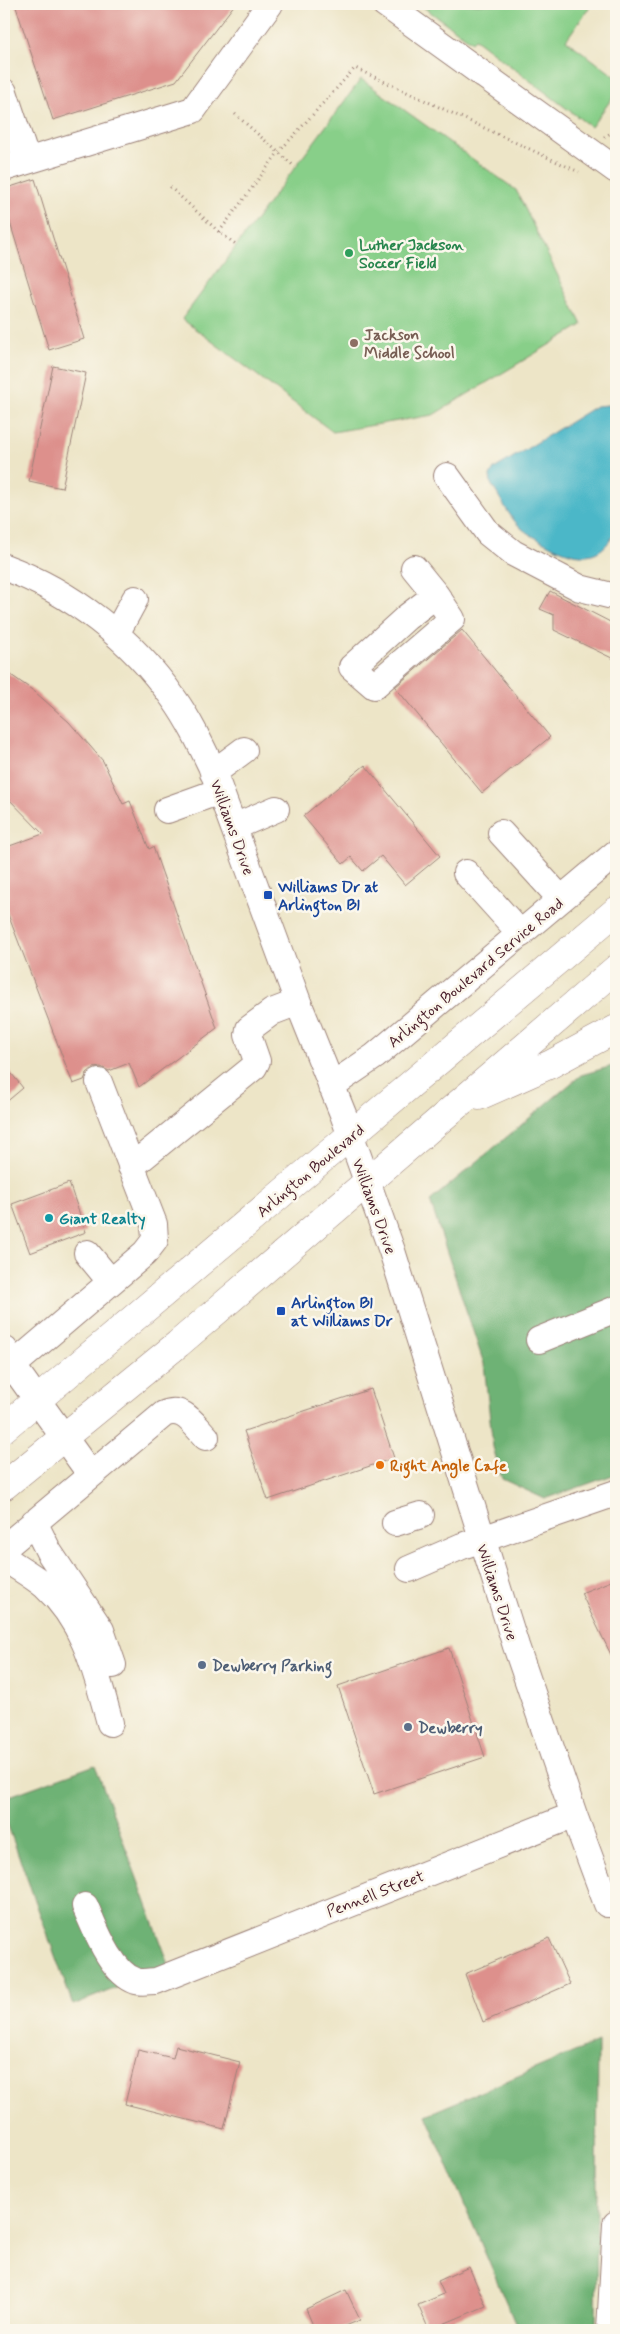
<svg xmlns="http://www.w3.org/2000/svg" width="620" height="2334" viewBox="0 0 620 2334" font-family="Mynerve,sans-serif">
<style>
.green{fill:#88cf89;stroke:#69775a}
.forest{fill:#6eb275;stroke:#5c6850}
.water{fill:#4cb7c8;stroke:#4b6b7a}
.building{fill:#dd908c}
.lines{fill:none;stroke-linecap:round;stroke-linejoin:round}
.minor-casing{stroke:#9c8279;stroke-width:28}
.major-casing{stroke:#9c8279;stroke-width:29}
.path{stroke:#9c8279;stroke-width:3;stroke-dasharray:1 4;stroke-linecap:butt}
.minor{stroke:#fff;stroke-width:26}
.major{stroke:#fff;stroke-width:28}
.leisure-dot{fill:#2e9e5b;stroke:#fbf7ec;stroke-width:2}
.education-dot{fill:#8d6e63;stroke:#fbf7ec;stroke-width:2}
.transit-dot{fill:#1a4fb4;stroke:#fbf7ec;stroke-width:2}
.culture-dot{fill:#0f9aa8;stroke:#fbf7ec;stroke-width:2}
.food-dot{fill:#e8710a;stroke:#fbf7ec;stroke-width:2}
.service-dot{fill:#5c6f8a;stroke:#fbf7ec;stroke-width:2}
.labels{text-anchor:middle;stroke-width:5;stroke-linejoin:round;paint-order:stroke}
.leisure-label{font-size:16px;font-weight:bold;fill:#27864d;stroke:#fbf7ec;text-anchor:start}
.education-label{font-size:16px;font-weight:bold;fill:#785e54;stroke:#fbf7ec;text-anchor:start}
.street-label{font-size:16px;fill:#4a1f2b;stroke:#fbf7ec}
.transit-label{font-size:16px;font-weight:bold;fill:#164399;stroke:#fbf7ec;text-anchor:start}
.culture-label{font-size:16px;font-weight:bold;fill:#0d838f;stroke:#fbf7ec;text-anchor:start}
.food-label{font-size:16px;font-weight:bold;fill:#c56008;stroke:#fbf7ec;text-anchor:start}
.service-label{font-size:16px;font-weight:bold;fill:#4e5e75;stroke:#fbf7ec;text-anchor:start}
</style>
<rect width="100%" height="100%" fill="#fbf7ec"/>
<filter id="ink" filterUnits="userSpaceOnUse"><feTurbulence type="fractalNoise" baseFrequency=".02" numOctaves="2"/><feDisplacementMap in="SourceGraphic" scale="10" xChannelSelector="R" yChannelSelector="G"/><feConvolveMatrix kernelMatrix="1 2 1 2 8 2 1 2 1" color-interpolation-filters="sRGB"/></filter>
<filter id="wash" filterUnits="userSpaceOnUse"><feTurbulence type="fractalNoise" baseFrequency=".0096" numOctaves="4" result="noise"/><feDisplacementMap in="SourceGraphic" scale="20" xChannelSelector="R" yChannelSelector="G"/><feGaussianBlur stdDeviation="1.12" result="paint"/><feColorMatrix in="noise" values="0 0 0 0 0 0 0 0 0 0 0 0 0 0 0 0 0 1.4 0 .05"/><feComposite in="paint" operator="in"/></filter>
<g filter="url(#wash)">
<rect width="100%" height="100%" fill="#ede5c7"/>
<path class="green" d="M419,4h173l-26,36 50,37v16l-25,34 -116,-88 -3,3z
M361,79l155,111 66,135 -149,90 -100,17 -151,-113z"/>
<path class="forest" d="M616,1065v409l-71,25 -43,-20 -9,-32 -9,-83 -54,-163 151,-126z
M95,1765l75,202 -97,38 -69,-190v-17z
M598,2042l-2,288h-78l-92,-215z"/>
<path class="water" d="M608,405l8,4v121c-16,34 -40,28 -68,14 -10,-5 -21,-10 -29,-18 -11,-11 -19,-29 -28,-42l-1,-8 4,-7 102,-63z"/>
<g id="blocks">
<path class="building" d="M15,4h220l-59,77 -123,39z
M35,179l49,160 -35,11 -45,-147v-14z
M53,366l33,7 -24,115 -33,-7z
M550,591l66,34v35l-62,-30v-15l-14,-6z
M462,630l88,107 -68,56 -87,-106z
M4,670l31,22 34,30 34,39 20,43 7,-3 19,48 4,-2 64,181 -78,59 -10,-24 -20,8 -8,-4 -8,1 -6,5 -3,7 -11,4 -69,-180v-56l39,-14 -39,-40z
M365,765l75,91 -35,29 -24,-29 -18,15 -12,-14 -8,7 -40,-48z
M4,1064l19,24 -19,16z
M69,1183l17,49 -56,21 -18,-49z
M371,1389l23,69 -126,42 -24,-69z
M616,1579v86l-35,-72z
M449,1648l36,109 -111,37 -36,-108z
M549,1938l21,46 -87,38 -18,-48z
M176,2046l64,16 -16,67 -99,-25 13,-54 35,8z
M469,2267l17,39 -57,24 -11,-25 26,-11 -6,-13z
M346,2290l14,30 -24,10h-21l-9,-21z"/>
</g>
</g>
<g filter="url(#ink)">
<use href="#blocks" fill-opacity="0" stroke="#9c8279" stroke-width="1"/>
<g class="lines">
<g class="minor-casing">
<path id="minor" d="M385,4l231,166
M4,92l23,69
M4,168l189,-58 77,-106
M447,476l41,57 25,20 67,35 36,9
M4,567c68,25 128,72 170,132 15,21 26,44 37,67l87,236 45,112 49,137 124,395 58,169 33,89
M414,568l22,27
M436,595l16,24 -78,67 -22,-19 55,-50z
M116,634l19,-35
M213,773l31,-23
M167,810l53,-19
M234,827l42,-18
M501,833l60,66
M466,873l55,61
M331,1086l44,-30 241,-203
M131,1167l123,-100 3,-6 -9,-26 1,-6 23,-17 26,-10
M87,1253l24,29
M539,1340l77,-31
M5,1350l7,15 79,110
M4,1373l141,-120 10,-13 -1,-16 -55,-142
M34,1522l15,30 52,78 12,35
M395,1523l26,-8
M4,1548l160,-134c19,-9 30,11 42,23
M4,1558c13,9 29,18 41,28 41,37 51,87 65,137
M409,1569l53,-23 154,-53
M85,1906c10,22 26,67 51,75 5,2 14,0 20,0l418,-166
M610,2330l6,-106"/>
</g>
<g class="major-casing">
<path id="major" d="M479,1096l72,-32 65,-35
M4,1428l612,-517
M4,1486l174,-142 438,-375"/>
</g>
<path class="path" d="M235,114l60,53
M604,137l12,-7
M170,187l49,45 18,13
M219,232l59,-79 77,-85 224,104"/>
<use href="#minor" class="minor"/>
<use href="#major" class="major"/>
</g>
</g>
<circle class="leisure-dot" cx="349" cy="253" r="5"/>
<circle class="education-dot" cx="354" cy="343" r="5"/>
<g class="transit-dot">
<rect x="263" y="890" width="10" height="10" rx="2.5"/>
<rect x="276" y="1306" width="10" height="10" rx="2.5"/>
</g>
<circle class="culture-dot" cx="49" cy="1218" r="5"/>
<circle class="food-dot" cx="380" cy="1465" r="5"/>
<g class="service-dot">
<circle cx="202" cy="1665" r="5"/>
<circle cx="408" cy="1727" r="5"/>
</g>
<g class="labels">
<g class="leisure-label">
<text x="359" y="250">Luther Jackson<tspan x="359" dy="18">Soccer Field</tspan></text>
</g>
<g class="education-label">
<text x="364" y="340">Jackson<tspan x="364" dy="18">Middle School</tspan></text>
</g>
<g class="street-label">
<text transform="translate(233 827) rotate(70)" y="6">Williams Drive</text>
<text transform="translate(475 972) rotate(-40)" y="6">Arlington Boulevard Service Road</text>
<text transform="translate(310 1170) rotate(-40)" y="6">Arlington Boulevard</text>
<text transform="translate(375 1206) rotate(70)" y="6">Williams Drive</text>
<text transform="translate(498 1592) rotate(72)" y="6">Williams Drive</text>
<text transform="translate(375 1893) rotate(-21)" y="6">Pennell Street</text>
</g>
<g class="transit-label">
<text x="278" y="892">Williams Dr at<tspan x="278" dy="18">Arlington Bl</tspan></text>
<text x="291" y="1308">Arlington Bl<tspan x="291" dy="18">at Williams Dr</tspan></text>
</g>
<g class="culture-label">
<text x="59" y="1224">Giant Realty</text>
</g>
<g class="food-label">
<text x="390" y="1471">Right Angle Cafe</text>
</g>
<g class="service-label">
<text x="212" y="1671">Dewberry Parking</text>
<text x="418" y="1733">Dewberry</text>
</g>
</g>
<rect width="620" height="2334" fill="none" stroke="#fbf7ec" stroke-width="20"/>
</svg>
